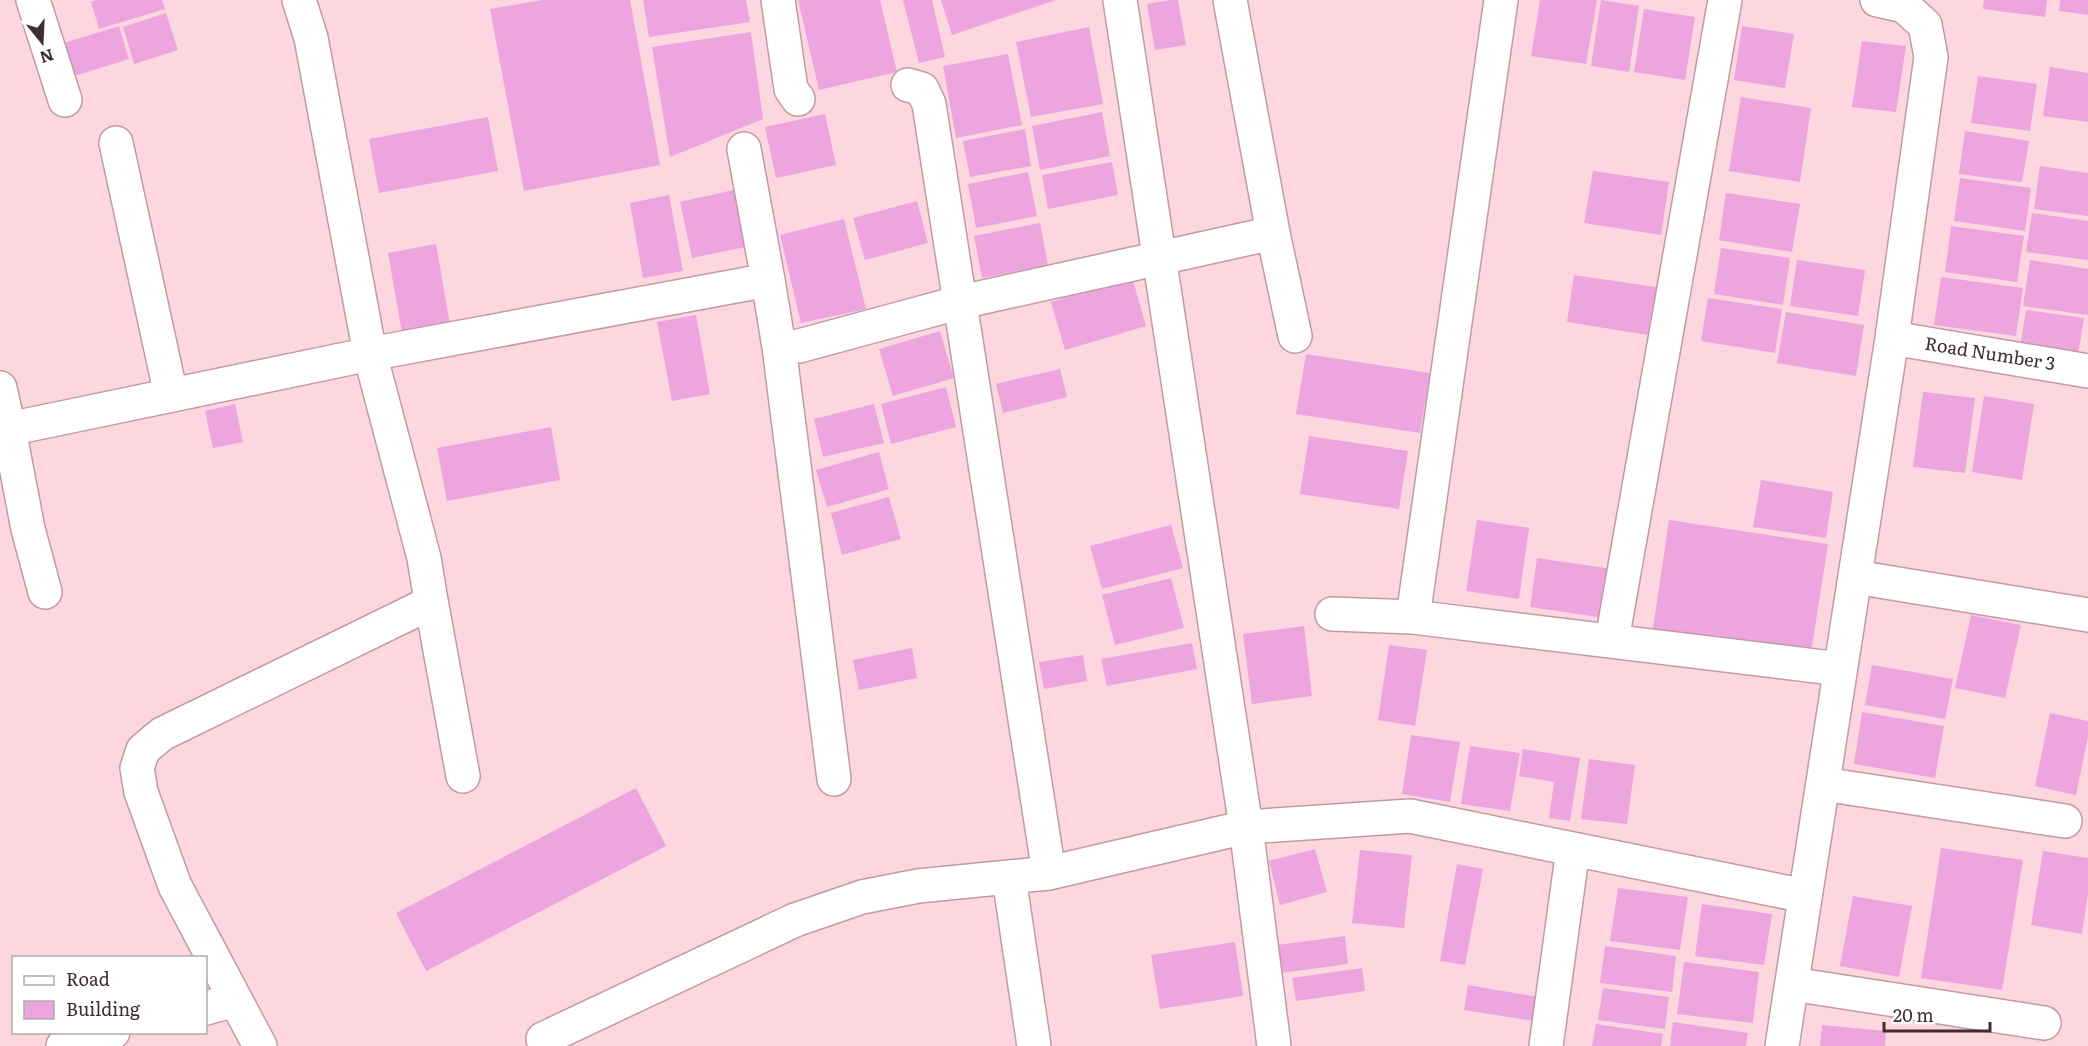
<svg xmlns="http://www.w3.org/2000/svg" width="2088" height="1046" viewBox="0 0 2088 1046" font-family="Literata,serif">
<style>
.building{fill:#eca5de}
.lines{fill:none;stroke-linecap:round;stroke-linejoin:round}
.minor-casing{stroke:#c19ba3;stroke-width:36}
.minor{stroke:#fff;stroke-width:33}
.labels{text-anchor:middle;stroke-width:6;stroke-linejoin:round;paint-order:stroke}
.street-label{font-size:18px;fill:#3d2e31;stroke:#fff}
</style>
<rect width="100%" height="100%" fill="#fed6df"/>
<path class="building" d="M96,0h66l3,9 -66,20 -8,-27z
M542,0h88l30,165 -136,26 -34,-182z
M643,0h103l4,22 -101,15z
M798,0h82l17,72 -78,18z
M903,0h29l13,57 -26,6z
M941,0h115l-104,35z
M1169,0h9l8,45 -31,5 -8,-46z
M1540,0h57l-11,64 -55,-8z
M1601,0l38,6 -10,66 -38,-6z
M1984,0h63l-2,17 -62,-8z
M2060,0h28v15l-29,-4z
M1644,9l51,8 -10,63 -51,-8z
M166,13l12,37 -44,14 -11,-37z
M119,26l10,33 -61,19 -10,-33z
M1742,26l52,8 -9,54 -51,-8z
M1089,27l14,77 -72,13 -15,-75z
M751,32l12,87 -93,38 -18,-110z
M1862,41l44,5 -10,66 -44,-5z
M1008,54l14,71 -66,13 -13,-72z
M2050,67l38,6v49l-45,-6z
M1978,76l59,8 -7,47 -59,-8z
M1741,97l70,11 -11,74 -71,-11z
M1102,112l8,44 -70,14 -8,-44z
M825,114l11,51 -60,13 -11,-51z
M488,117l10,54 -119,22 -10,-54z
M1025,129l6,37 -61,11 -7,-36z
M1965,131l64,10 -7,41 -63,-8z
M1112,162l6,33 -70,14 -6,-34z
M2040,166l48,7v43l-54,-7z
M1593,171l76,11 -8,53 -77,-12z
M1028,172l9,44 -61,12 -8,-44z
M1960,178l71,10 -6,43 -71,-10z
M738,189l12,57 -58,12 -12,-56z
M1726,193l74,11 -8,48 -73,-12z
M669,195l14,76 -40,7 -13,-75z
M917,201l11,42 -63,17 -12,-42z
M2032,213l56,8v39l-62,-8z
M844,219l22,90 -65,14 -21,-88z
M1040,223l8,42 -66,13 -8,-42z
M1951,226l73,10 -7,46 -72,-10z
M436,244l14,80 -48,9 -14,-80z
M1721,248l69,10 -7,47 -69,-11z
M1797,260l68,10 -7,46 -68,-10z
M2030,260l58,9v46l-65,-9z
M1574,275l82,12 -8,48 -81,-13z
M1132,277l14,49 -81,24 -14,-48z
M1941,277l82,11 -7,48 -82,-11z
M1708,298l74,11 -7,44 -74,-12z
M2026,310l58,8 -6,37 -58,-8z
M1786,312l78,13 -8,51 -79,-13z
M696,315l14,79 -38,7 -15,-79z
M940,331l14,47 -61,18 -14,-47z
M1306,354l124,19 -10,60 -124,-19z
M1060,369l7,28 -64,16 -7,-29z
M946,387l10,40 -65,17 -10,-40z
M1923,392l52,6 -10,75 -52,-6z
M1984,396l50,8 -12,76 -50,-8z
M235,404l8,38 -30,6 -8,-37z
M874,404l10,39 -61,14 -9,-38z
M551,427l9,53 -113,21 -10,-53z
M1309,436l99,15 -9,58 -99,-15z
M879,452l10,37 -62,18 -11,-37z
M1761,480l72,12 -7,46 -73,-11z
M889,497l12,42 -59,16 -11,-42z
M1477,520l52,8 -10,71 -53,-8z
M1669,520l159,24 -18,115 -158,-24z
M1171,525l12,43 -81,21 -12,-43z
M1537,558l75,11 -7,49 -75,-11z
M1171,578l13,50 -69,17 -13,-50z
M1971,615l50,10 -16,73 -50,-10z
M1304,626l8,70 -60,8 -9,-70z
M1192,643l5,26 -90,17 -6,-27z
M1389,645l38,5 -12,76 -37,-6z
M912,648l5,30 -58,12 -6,-30z
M1083,655l4,26 -43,8 -5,-27z
M1872,665l81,14 -8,40 -80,-14z
M1862,712l82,14 -9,52 -81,-14z
M2050,713l38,8v16l-12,58 -41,-9z
M1411,735l49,7 -10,60 -48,-8z
M1470,746l50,7 -10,58 -49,-7z
M1523,749l57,9 -10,63 -21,-3 5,-36 -35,-6z
M1589,759l46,6 -8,59 -46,-5z
M636,788l30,58 -240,125 -30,-58z
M1941,848l82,12 -21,130 -81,-12z
M1315,849l12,43 -47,13 -11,-44z
M1360,850l52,5 -8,73 -52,-5z
M2043,851l45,7v36l-6,40 -51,-9z
M1457,864l26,5 -18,96 -25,-4z
M1618,888l70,9 -8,53 -70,-9z
M1853,896l59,10 -13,71 -59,-11z
M1702,904l70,10 -8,51 -69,-9z
M1345,936l3,28 -67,9 -4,-28z
M1235,942l8,54 -83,13 -9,-54z
M1605,946l71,10 -4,36 -72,-9z
M1684,962l75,10 -6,51 -76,-9z
M1362,968l3,23 -69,10 -4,-23z
M1468,985l70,12 -4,24 -70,-11z
M1603,988l66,9 -4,32 -67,-9z
M1673,1022l75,11 -2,13h-76z
M1596,1024l67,10 -2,12h-69z
M1822,1025l64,6 -1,15h-65z"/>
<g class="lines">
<g class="minor-casing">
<path id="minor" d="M33,0l32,100
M778,0l13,89 7,10
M1120,0l126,827 28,219
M1230,0l43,233 22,103
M908,85l14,4 7,15 120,769
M116,143l55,252
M744,149l24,131
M1892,338l196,33
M779,347l55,432
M0,388l8,36 15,2 347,-72 398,-74 11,67 20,-1 162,-44 312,-69
M8,424l20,105 17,63
M1855,577l233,38
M430,595l33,181
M1332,614l81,3 88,-617
M1413,617l427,52
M1612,640l113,-640
M1823,784l242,37
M1009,877l25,169
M1792,984l252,39
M206,1008l29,-8
M543,1039l252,-119 67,-23 56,-11 131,-13 197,-46 164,-11 395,80
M63,1046l50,-14
M260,1046l-85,-160 -34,-94 -4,-24 6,-18 19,-16 260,-127 5,-4 3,-8 -6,-37 -54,-204 -59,-316 -12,-38
M1546,1046l27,-197
M1782,1046l110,-708 39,-281 -6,-32 -21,-19 -27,-6"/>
</g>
<use href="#minor" class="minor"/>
</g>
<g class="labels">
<g class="street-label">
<text transform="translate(1990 354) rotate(9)" y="6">Road Number 3</text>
</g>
</g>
<rect x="12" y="956" width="195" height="78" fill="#ffffff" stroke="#b1abad" stroke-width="1.5"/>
<rect x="24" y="976" width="30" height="9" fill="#ffffff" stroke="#b1abad" stroke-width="1.5"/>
<text x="66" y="986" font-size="18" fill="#3d2e31">Road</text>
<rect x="24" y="1001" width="30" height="18" fill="#eca5de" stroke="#b1abad" stroke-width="1.5"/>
<text x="66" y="1016" font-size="18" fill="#3d2e31">Building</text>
<g transform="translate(42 42) rotate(162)" stroke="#ffffff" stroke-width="4.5" paint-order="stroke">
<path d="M0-4.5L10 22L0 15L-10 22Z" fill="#3d2e31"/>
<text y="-9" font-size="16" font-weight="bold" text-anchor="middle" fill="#3d2e31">N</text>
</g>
<path d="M1884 1022v9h106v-9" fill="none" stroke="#3d2e31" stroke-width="3"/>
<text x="1893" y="1022" font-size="18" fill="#3d2e31" stroke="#ffffff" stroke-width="4.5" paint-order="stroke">20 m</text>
</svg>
